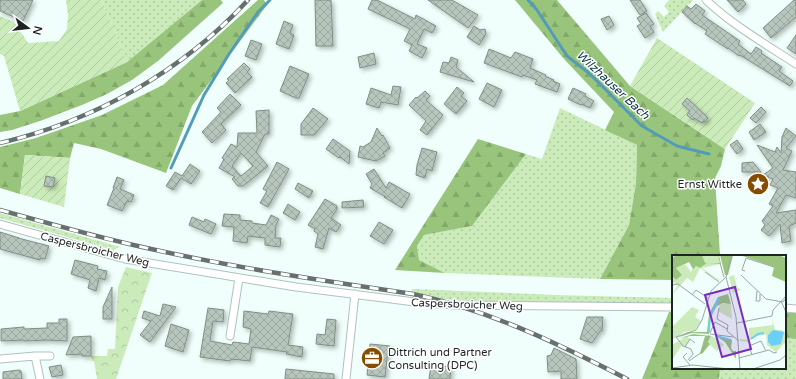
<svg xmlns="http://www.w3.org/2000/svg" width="796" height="379" viewBox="0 0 796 379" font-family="'Varela Round',sans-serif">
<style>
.grass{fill:url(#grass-dots)}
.forest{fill:url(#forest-firs)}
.park{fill:url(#park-crowns)}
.garden{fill:url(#garden-furrows)}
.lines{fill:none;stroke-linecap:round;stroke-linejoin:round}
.stream{stroke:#539cb9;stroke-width:3}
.building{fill:url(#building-cross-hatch);stroke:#808e85;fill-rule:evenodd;filter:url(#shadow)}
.street-casing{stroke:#b0c2be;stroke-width:9}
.street{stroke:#fff;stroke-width:7}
.rail-casing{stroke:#67706e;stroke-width:4.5}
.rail{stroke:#fff;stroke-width:3;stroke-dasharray:9;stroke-linecap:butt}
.labels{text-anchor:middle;stroke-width:3;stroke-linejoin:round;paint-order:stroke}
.poi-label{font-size:11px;fill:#1c2322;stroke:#fff;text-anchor:end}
.street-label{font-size:11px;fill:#1c2322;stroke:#fff}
.water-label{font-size:12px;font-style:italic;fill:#053647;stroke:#fff}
.inset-river{fill:none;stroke:#6ad0fa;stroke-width:2}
.inset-road{fill:none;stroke:#9ba7a4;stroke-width:1}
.view{fill:#7b2cbf;fill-opacity:0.15;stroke:#7b2cbf;stroke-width:2}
.inset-edge{fill:none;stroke:#1c2322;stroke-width:2}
</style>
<defs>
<pattern id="grass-dots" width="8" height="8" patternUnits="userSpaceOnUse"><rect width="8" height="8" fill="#ccebba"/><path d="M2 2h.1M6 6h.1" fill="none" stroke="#afc9a0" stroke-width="1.8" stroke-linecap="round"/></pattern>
<pattern id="forest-firs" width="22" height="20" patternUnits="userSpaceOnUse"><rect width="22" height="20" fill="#98c57b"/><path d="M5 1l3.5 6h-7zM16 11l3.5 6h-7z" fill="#82a96a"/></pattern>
<pattern id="park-crowns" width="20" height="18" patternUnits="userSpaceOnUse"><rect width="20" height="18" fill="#ccebba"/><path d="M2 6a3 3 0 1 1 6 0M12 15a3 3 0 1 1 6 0" fill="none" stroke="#afc9a0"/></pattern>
<pattern id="garden-furrows" width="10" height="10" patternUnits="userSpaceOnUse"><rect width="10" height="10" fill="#ccebba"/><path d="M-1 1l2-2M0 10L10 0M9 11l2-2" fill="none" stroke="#afc9a0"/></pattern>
<pattern id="building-cross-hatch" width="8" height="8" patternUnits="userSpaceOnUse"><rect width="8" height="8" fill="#b7c6bc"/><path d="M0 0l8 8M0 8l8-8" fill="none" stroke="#9daaa1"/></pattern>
<filter id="shadow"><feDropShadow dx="2.5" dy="2.5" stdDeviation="2" flood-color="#0004"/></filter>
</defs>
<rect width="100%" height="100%" fill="#f0fffb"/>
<path class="grass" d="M102,0h100l-75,62z
M669,0h24l-30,32 -8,-18 3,-3 6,6 5,-5 -5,-6z
M560,108l77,37 -1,38 -7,42 -29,54 -155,-6 -26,-13 -2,-14 7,-11 48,-9 54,-72 16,5z
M0,213l120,34 -7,3 -113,-32z
M412,289l144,6 117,3v6c-87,-1 -174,0 -261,-7z
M785,338l11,1v40h-77l1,-11h65z"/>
<path class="forest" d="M202,0h19l2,3 -65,58 -26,19 -25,14 -25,11 -42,16 -28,9 -12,2v-17l20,-4 107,-49z
M258,0h6l3,5 -75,101 -26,67 -65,-24 -27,-6 -4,15 -45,-3 -5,39 -20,-6v-41l36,-9 66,-23 61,-30z
M515,0h42l73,86 95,63 -4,17 -6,12 5,78h-47v24l-73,-1 29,-54 7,-42 1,-38 -32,-15 9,-18 -50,-53z
M478,139l48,15 -54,72 -48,9 -7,11 2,14 26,13 -50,-3z
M669,312h4v56h47l-1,11h-77z
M785,313h11v26l-11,-1z"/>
<path class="park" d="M126,267l26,6 -36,106h-19l-3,-18h-2l-1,-5h16l1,-7h7l3,-62z"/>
<path class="garden" d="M66,0h36l25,62 -107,49 -16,-55 -4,-2v-38l14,6 14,21 31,-2 8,-12 1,-14z
M657,38l98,65 -30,46 -95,-63z
M25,155l45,3 -6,49 -44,-13z"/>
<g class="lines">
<path class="stream" d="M528,0l9,10 30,46 23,18 52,52 35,20 32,8
M171,168l33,-73 25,-41 29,-42 12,-12"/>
</g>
<path class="building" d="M0,0h33l-10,21 -23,-10z
M315,0h16l2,46h-17z
M372,0h5l38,19 1,-4 20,11 -4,7 -8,-4 -7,15 10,4 -5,10 -13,-7 3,-6 -8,-4 6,-12 -42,-20z
M428,0h24l26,15 -10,13z
M630,0h10l7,11 -7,4z
M727,0h16l3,4 -8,8z
M794,0h2v17l-25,21 -8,-10z
M696,4l9,7 -3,4 38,26 -2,3 13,10 5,-7 6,4 -1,2 21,14 -3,4 14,10 -3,5 -50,-31 -1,1 -11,-8v1l-23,-15 2,-3 -12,-8v1l-13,-12 5,-6 4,3z
M646,13l8,11 -4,2 4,6 -9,6 -8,-12 4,-2 -4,-6z
M609,16l5,9 -7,5 -6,-11z
M284,21l9,4 -3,8 4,2 -5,14 -13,-5z
M474,26l6,4 5,-1 1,5 -7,11 -12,-8z
M796,35v19l-9,-6z
M251,40l11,4 -6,16 -11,-4z
M489,49l22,9 4,-6 18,7 -3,9 16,7 -1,1 9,4 -1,1 7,3 -3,8 -22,-8 2,-4 -14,-5 -1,2 -38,-14z
M374,53l2,11 -16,4 -2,-11z
M451,57l7,3 -2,7 18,15 -34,-10 3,-10 6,1z
M244,63l6,6 -3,3 5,5 -17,16 -9,-10 3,-3 -2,-1z
M290,66l19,8 -10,24h-3l-16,-7z
M487,83l15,7 -8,17 -15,-8z
M393,86l8,1 -3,18 -17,-3 -2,6 -13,-4 5,-16 20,7z
M457,87l7,6 -3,3 6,5 -11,13 -12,-10z
M573,88l13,6 -1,2 9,5 -4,7 -9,-4v1l-13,-6z
M425,91l5,5 -4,4 17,15 -16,20 -7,-5 6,-9 -1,-1 -16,-15 7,-8 1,1z
M230,94l11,11 -20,19 5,6 -14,13 -10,-11 19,-20 -4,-4z
M687,98l21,20 -3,4 -1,-1 -2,2 -8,-5 -1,2 -6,-5 3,-4 -8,-7z
M761,107l5,5 -10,11 -6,-5z
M313,108l15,11 -14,16h-13v-11z
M269,110v24h-4l-9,18 12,14 -25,20h-5l-6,-7 3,-2 -16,-9 5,-9 -2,-1 9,-14 6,3 1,-14h19l-1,-22zM241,153l12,13 -12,10 -9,-10z
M760,124l6,8 -12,8 -5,-8z
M377,128l5,8 1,-1 7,13 -7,5 2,3 -9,5 -18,-4 2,-11 3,1 8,-5z
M786,128l10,8 -10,12 6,3 -9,19 13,2v26l-10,-3 -10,18 20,-3v13l-7,3 2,15 -9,2 -2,-19 -11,12 -8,-6 4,-5 -3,-4 11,-15 -4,-2 9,-16 -8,-3 3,-6 -10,-4 10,-7 -16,-23 18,7 2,-5 4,6 1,-16z
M333,139l17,12 -1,13 -9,-7 -1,1 -13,-9z
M737,140l6,9 -6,5 -7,-9z
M422,148l15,4 -5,19 -5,-2 -2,9 -9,-3 1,-10z
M277,162l12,7 -21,38 -8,-4 7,-12 -4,-2z
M753,162l8,10h-19v-9z
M190,164l10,7 -9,13 -10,-6 -8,12 -7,-4 9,-14 7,4z
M374,169l12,19 3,-6 21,12 -8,14 -18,-11h2l-16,-9 2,-4 -6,-10z
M46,176l9,2 -2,9 -9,-1z
M117,177l7,3 -4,9 14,6 -3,7 -4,-1 -5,10 -15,-6 7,-17h-1z
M298,183l15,8 -4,7 -14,-9z
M325,199l12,7v3l-6,9 10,7 -5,7 -7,-4 -6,21 -8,-2 3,-13 -4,-3 1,-2 -7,-4z
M363,200l1,7 -22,1v-6z
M288,204l12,8 -5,8 -12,-7z
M224,214l16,1v5l12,1v2l14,2 5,-10 8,4 -3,6 -1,13h6l-1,9 -15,-2v-7l-17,-2 -1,7 -14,-2 1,-14 -12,-1z
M192,217l12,5 1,-3 11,5 -5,10 -22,-9z
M379,222l14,8 -9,14 -14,-8z
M0,232l19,6h-1l31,8 -4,13 -5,-1v2l-40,-11z
M75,260l23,6 -1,3 10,2 -2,9 -6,-2 -3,13 -8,-3 2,-8 -19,-6z
M112,287v32h-9v-12z
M163,304l13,3 -26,35 -10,-7 11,-14 -9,-3 2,-7 16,5z
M208,308l16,2 -1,12 -10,-1 -3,20 22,4 1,-3 16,2 2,-15 -8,-2 1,-16 24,3 1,-3 24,3 -5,31 15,2 -1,10 -16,-3 1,-2 -35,-5 -2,14 -19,-2 -1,2 -30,-4z
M587,317h16l-1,14h-2l-8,12 -12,-4z
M59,319h8v22l-20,-1 -23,1v-1l-23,1v-12l23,-2v2l23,-1v-5h12z
M327,319l9,1 -2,26 -18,-2 1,-10 8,1z
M171,324l18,6 -6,22 -18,-6z
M91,336v20h-9v-2l-16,1 7,-18z
M370,344l20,2 -2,4 -3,27 -18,-2 1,-9h-2l1,-13h2z
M554,348l22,11 1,20h-16v-8l-13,1 -1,-16 4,-1z
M61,365l2,10 -11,2 -3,-10z
M431,365l20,2 -1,12h-21z
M286,369l48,5v5h-49z
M19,370l2,1 1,8h-19v-7z"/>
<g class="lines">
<g class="street-casing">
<path id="street" d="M706,0c25,24 61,45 90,64
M0,224l125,35 171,28 127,16 33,2 217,2
M785,308l11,1
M230,336l9,-58
M35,356h15
M0,359l35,-3 5,23
M346,379l9,-85"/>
</g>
<use href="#street" class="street"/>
<g class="rail-casing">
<path id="rail" d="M0,143c94,-22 183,-72 248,-143
M0,210c43,12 86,24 129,34 94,22 189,36 284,50 76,16 146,50 214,85"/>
</g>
<use href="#rail" class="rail"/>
</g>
<defs>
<g id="sight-disc" transform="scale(1.15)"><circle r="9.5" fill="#864d00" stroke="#fff"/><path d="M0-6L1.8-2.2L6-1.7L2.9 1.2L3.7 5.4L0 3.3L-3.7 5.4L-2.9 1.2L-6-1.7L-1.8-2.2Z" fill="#fff"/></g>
<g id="office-disc" transform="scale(1.15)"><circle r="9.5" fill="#864d00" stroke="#fff"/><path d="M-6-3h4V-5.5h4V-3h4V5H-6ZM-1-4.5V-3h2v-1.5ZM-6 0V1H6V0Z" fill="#fff"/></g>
</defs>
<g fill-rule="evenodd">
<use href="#sight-disc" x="758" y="184"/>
<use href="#office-disc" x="372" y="358"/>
</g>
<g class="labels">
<g class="poi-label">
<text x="742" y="188">Ernst Wittke</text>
<text x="388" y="356" text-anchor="start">Dittrich und Partner<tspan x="388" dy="13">Consulting (DPC)</tspan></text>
</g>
<g class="street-label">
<text transform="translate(95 249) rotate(14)" y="4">Caspersbroicher Weg</text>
<text transform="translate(467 304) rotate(2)" y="4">Caspersbroicher Weg</text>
</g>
<g class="water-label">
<text transform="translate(613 85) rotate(43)" y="4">Wilzhauser Bach</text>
</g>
</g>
<g transform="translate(672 255)">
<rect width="114" height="114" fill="#f0fffb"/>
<path d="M35,8l13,1 -18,4 17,12 4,-5 -4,6 -19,-13 -7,14 -6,-4 -15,17 6,-10 -6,-3v-6l4,4 6,-5 -6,-7 9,-4 6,8 5,-6 4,2zM62,20l3,12 4,3 -8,3 -4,-16zM54,48l5,1 1,15 -14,-8 2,-7zM20,52l7,3 -4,7 6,4 -6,9 -11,2 -12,8v-13zM15,81l3,3 -5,8 -3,-2 -10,15v-15zM39,81l6,3 7,6 -7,6 -9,-8z" fill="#ccebba"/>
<path d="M4,0h43l2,9 -14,-1 -7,5 -4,-2 -5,6 2,-3 -4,-7 -13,6 6,7 -6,5 -4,-4v-18zM48,0h13l-5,20h-3zM68,0h39l7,3v24l-14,-6 2,-9zM56,39l3,10 -8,-1 -6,3 -7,11 -1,17 -17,-1 -16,5 12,-6h19l2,-18 9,-17zM21,79l18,2 -3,6 2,2 -8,10 -2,-1 5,-17h-15l-13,3zM44,81l16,4 -1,8 2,3h3v8l-11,-17z" fill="#98c57b"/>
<path d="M100,62l3,13h6l5,3v11l-2,-1 -8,9 -9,-7 -1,-11 -13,3 -5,5 -8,-1v-2l9,1v-12l24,-3z" fill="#ccebba"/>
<path d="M30,0h16l2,8h-15z" fill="#ccebba"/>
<path d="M101,75l11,2 -3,12 -9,2 -4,-4v-7z" fill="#6ad0fa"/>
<path class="inset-river" d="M37,77l1,-15 9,-19M44,81l15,4M79,84l7,-5 6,-1"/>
<path class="inset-road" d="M60,0l-6,22 10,40 4,52M48,8l4,14M73,16l-3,-1 4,-12 28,9M33,17l14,10M69,20l25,24 17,3 3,-4M0,30l6,-1 27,20M85,36l-1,10h4v-7M20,40l4,-5 12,8M109,46l5,11M47,53l-2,11 11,6 -1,6 12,10M65,68l35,-7 1,-6 13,-14M38,78l5,-11 12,7M38,79l23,3M13,92l5,-8 5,4M15,98l-4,4 7,8M80,100l-3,-9 12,-5 5,10M67,103l30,-8 5,3 3,-1M16,105l5,-6 -2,-5 -8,-3 -7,-9 20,-7 6,-10 9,-29 15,-14M17,106l13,-9 7,-17M0,113l21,-3 36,4M81,114l27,-9 6,-5"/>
<path class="view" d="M63,32l16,62 -29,8 -17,-62z"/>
<rect width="114" height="114" class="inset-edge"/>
</g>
<g transform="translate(28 28) rotate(105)" stroke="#ffffff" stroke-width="3" paint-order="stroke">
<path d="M0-3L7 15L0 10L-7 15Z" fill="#1c2322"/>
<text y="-6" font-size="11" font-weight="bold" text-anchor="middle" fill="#1c2322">N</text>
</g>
</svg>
